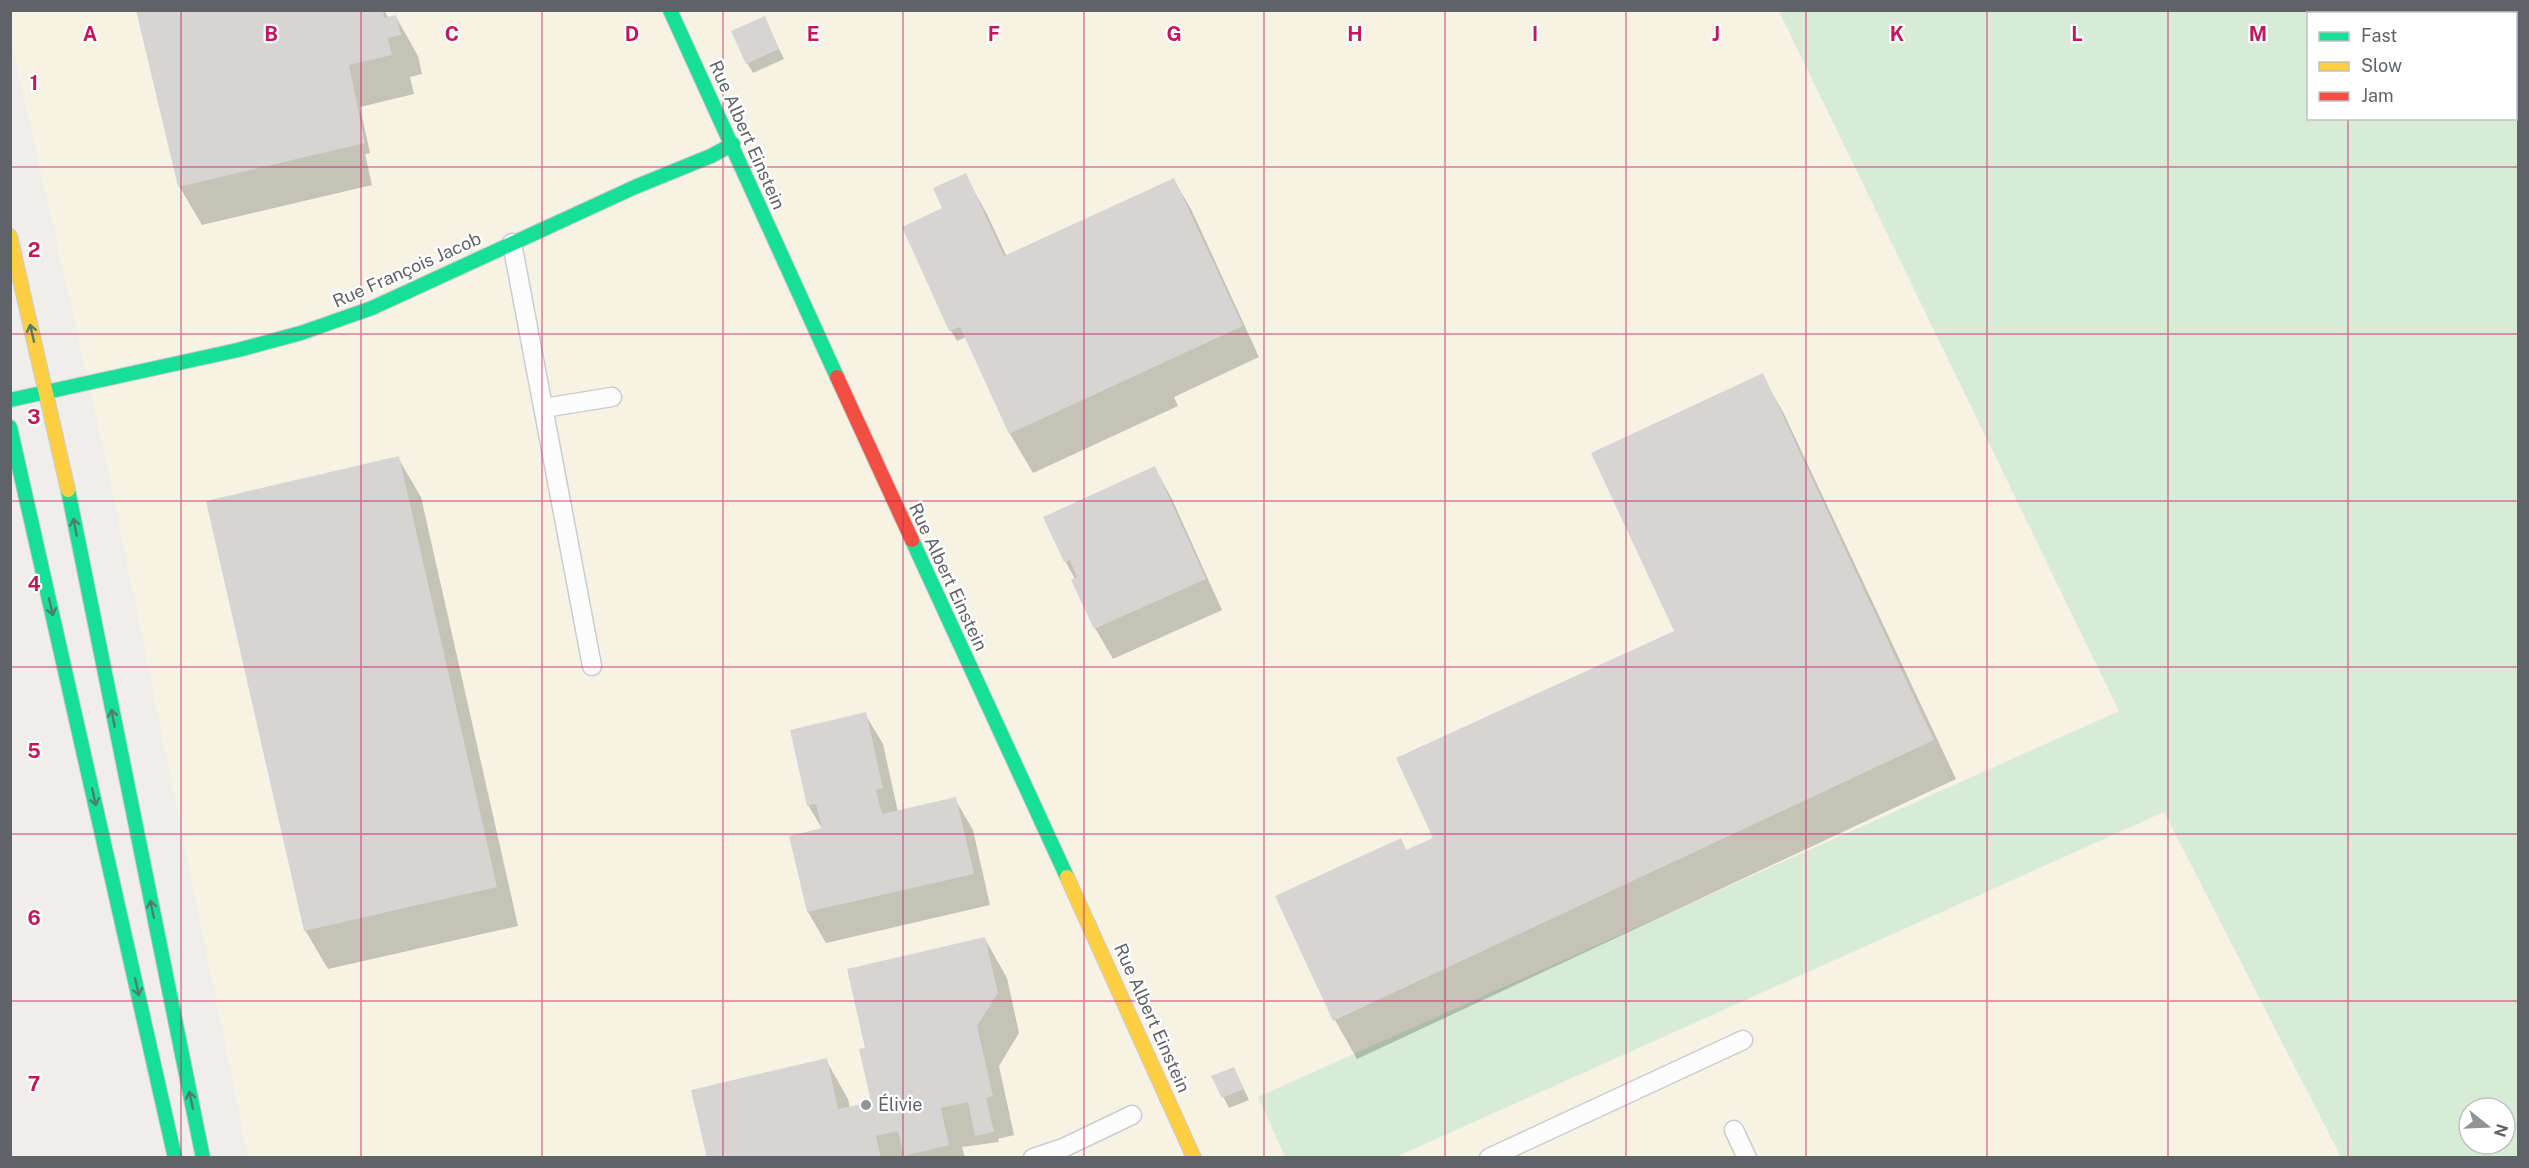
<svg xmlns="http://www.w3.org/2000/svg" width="2529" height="1168" viewBox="0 0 2529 1168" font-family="'Public Sans',sans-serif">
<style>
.commercial{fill:#f7f3e4}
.green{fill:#d8ebd6;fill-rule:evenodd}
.shadow{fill:#0003}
.building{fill:#d6d5d3}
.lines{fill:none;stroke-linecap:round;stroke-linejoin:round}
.lane-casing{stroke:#cbcccc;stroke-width:21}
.fast-casing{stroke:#cacacb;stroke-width:16}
.slow-casing{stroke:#cacacb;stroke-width:16}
.jam-casing{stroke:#cacacb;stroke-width:16}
.lane{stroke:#fdfcfc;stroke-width:18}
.fast{stroke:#16e098;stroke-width:14}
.slow{stroke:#ffcf43;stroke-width:14}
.jam{stroke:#f24e42;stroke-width:14}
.oneway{stroke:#507c72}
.grid{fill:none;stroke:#c2185b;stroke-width:1.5;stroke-opacity:0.55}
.poi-dot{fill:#919496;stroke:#fff;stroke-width:2}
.labels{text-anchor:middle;stroke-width:4.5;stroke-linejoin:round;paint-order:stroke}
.street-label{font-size:18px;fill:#5f6368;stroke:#fff}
.poi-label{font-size:18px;fill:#5f6368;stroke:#fff;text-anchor:start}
.grid-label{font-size:20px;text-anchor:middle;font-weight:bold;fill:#c2185b;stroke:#fff;stroke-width:4.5;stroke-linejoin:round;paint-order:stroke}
</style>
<rect width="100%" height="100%" fill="#efeeea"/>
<path class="commercial" d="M10,11h1769l340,700 45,101 177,345h-2093l-142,-697 -95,-420z"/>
<path class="green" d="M1779,11h739v1146h-177l-177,-345 -768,345h-111l-27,-60 861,-386zM2308,14h208v104h-208zM2469,1108h36v36h-36z"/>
<path class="shadow" d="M138,10h246l5,9 7,-2 22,39 4,18 -12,3 4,17 -54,13 10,46 -5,1 7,31 -170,40 -23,-39z
M764,18l20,41 -31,14 -6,-10z
M965,175l22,39 20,43 167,-77 18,31 67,146 -85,40 4,9 -145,67 -23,-39 -44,-97 -9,4 -6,-10 -47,-104 40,-18z
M1762,375l22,39 172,365 -599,280 -22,-39 72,-168 28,-14 243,-197z
M398,458l23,39 97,429 -190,43 -23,-39z
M1155,468l17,31 50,111 -109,49 -18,-31 -20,-49 -10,-18z
M865,714l18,30 15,68 57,-13 18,31 17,75 -164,38 -18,-31 -17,-75 32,-7 -15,-25z
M985,939l22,39 12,55 -20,33 15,69 -16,4 1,3 -37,5 3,11h-257l118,-98 22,39 2,9 23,-5 -6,-54z
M1234,1069l15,31 -20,8 -16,-31z"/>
<path class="building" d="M136,10h247l1,8 12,-3 5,20 -13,3 4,17 -43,10 16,78 -187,44z
M765,16l14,33 -33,15 -15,-33z
M966,173l38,83 170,-78 69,148 -234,108 -49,-107 -11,4 -47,-104 40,-19 -9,-20z
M1763,373l171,367 -601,281 -58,-125 126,-58 5,12 27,-12 -37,-80 278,-127 -83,-178z
M399,456l98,431 -193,44 -98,-430z
M1155,466l51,113 -112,50 -23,-49 6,-3 -7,-17 -6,2 -21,-45z
M866,712l17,76 -7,2 6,24 74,-17 18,77 -167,38 -18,-76 33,-8 -6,-24 -9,2 -17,-76z
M985,937l13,56 -21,33 16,70 -7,2 8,34 -19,4 -7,-34 -27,6 8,37 -45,11 -6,-25 -22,5 5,22h-174l-16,-68 136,-32 11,51 33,-7 -12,-53 6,-1 -18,-79z
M1234,1067l10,22 -22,9 -11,-22z"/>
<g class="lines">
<g class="lane-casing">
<path id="lane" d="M512,243l80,423
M544,408l68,-11
M1734,1130l13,28
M1033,1158l30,-10 69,-33
M1489,1158l254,-118"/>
</g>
<g class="fast-casing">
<path id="fast" d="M670,10l167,367
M10,400l228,-50 63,-17 71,-25 263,-121 76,-31 22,-12
M10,427l165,731
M68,490l135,668
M912,540l155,337"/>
</g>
<g class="slow-casing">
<path id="slow" d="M10,236l58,254
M1067,877l127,281"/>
</g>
<g class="jam-casing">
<path id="jam" d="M837,377l75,163"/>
</g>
<use href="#lane" class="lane"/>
<use href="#fast" class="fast"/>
<use href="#slow" class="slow"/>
<use href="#jam" class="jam"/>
</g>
<defs><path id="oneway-shaft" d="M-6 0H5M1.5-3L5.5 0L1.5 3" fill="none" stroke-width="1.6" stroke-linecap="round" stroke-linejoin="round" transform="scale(1.5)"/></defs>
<g class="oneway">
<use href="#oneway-shaft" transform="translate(32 333) rotate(-103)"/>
<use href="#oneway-shaft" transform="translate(75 527) rotate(-101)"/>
<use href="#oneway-shaft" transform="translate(51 607) rotate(77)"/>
<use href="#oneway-shaft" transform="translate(113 718) rotate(-101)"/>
<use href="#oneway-shaft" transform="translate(94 797) rotate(77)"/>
<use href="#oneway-shaft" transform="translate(152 909) rotate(-102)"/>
<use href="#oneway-shaft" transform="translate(137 987) rotate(77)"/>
<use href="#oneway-shaft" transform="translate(191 1100) rotate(-102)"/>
</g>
<path class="grid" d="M181,10v1148M361,10v1148M542,10v1148M723,10v1148M903,10v1148M1084,10v1148M1264,10v1148M1445,10v1148M1626,10v1148M1806,10v1148M1987,10v1148M2168,10v1148M2348,10v4M2348,118v1040M10,167h2508M10,334h2508M10,501h2508M10,667h2508M10,834h2508M10,1001h2508"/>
<circle class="poi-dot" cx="866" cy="1105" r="6"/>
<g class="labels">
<g class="street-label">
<text transform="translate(747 135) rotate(66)" y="6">Rue Albert Einstein</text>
<text transform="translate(407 270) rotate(-24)" y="6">Rue François Jacob</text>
<text transform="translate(948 577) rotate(65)" y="6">Rue Albert Einstein</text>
<text transform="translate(1152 1018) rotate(66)" y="6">Rue Albert Einstein</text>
</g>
<g class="poi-label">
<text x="878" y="1111">Élivie</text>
</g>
</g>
<g class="grid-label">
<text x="90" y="41">A</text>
<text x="271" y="41">B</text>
<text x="452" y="41">C</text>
<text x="632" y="41">D</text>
<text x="813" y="41">E</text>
<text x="994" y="41">F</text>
<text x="1174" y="41">G</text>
<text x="1355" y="41">H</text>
<text x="1535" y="41">I</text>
<text x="1716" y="41">J</text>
<text x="1897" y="41">K</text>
<text x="2077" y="41">L</text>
<text x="2258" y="41">M</text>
<text x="34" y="90">1</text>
<text x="34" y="257">2</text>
<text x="34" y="424">3</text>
<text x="34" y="591">4</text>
<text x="34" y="758">5</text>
<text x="34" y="925">6</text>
<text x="34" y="1091">7</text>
</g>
<rect width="2529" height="1168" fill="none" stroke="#5f6368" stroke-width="24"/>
<rect x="2307" y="12" width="210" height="108" fill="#ffffff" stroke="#bfc1c3" stroke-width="1.5"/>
<rect x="2319" y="32" width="30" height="9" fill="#16e098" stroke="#bfc1c3" stroke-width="1.5"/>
<text x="2361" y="42" font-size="18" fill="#5f6368">Fast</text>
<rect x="2319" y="62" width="30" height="9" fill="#ffcf43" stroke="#bfc1c3" stroke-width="1.5"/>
<text x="2361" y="72" font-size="18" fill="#5f6368">Slow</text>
<rect x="2319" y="92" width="30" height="9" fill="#f24e42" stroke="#bfc1c3" stroke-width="1.5"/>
<text x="2361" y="102" font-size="18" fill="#5f6368">Jam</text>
<g transform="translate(2487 1126) rotate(108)"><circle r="28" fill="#ffffff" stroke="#bfc1c3" stroke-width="1.5"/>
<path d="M0-4.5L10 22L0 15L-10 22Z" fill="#919496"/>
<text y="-9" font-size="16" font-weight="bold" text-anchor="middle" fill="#5f6368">N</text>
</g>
</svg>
